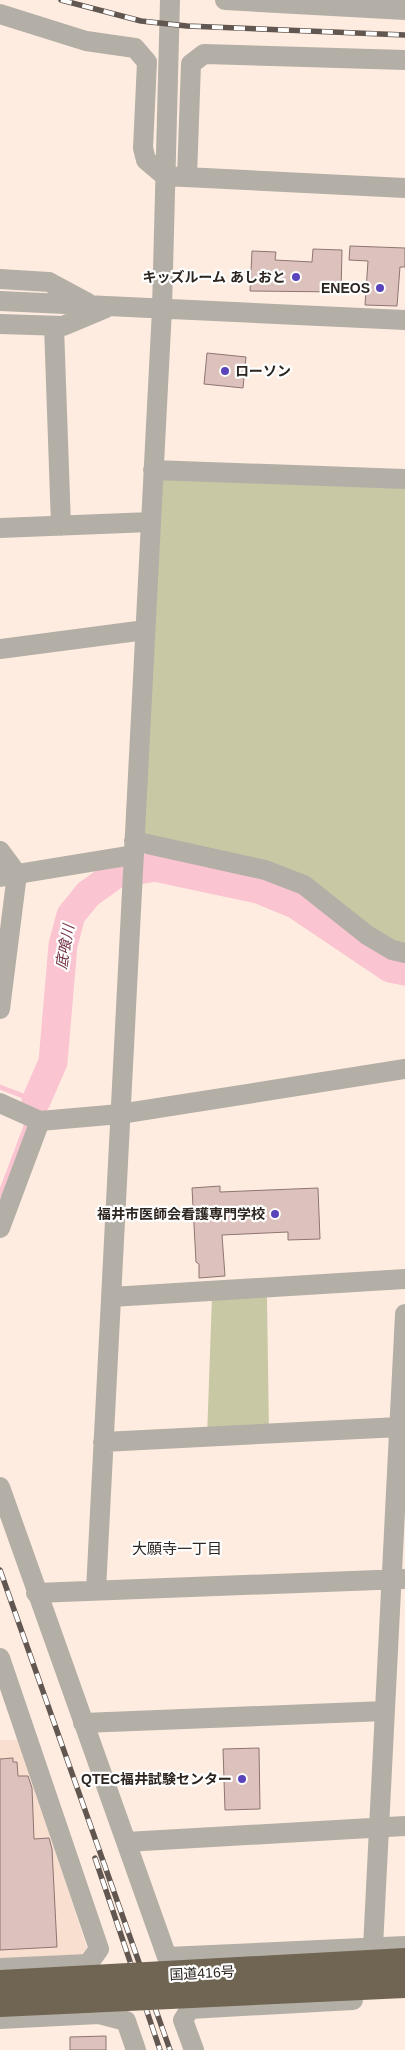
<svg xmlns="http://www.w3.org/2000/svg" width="405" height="2050" viewBox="0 0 405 2050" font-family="Arial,'Noto Sans JP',sans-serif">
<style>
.built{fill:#f8dfd0}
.green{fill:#c9c8a5}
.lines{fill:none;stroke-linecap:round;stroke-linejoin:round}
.stream{stroke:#fac4d1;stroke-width:5}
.river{stroke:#fac4d1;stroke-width:29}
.building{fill:#ddc1bd;stroke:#8e7571}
.minor{stroke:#b4afa6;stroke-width:20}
.rail-casing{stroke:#625750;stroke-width:5.5}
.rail{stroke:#fdfefd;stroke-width:4;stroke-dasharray:11;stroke-linecap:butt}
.highway-bridge{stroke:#706552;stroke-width:28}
.poi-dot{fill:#5a44bc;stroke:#fdfefd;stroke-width:2}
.labels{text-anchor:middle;stroke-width:4.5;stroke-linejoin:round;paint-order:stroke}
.poi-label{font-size:14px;font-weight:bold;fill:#2d2520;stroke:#fdfefd;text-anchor:end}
.street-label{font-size:14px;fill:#2d2520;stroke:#fdfefd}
.water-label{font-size:15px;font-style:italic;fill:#763549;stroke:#fdfefd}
.neighbourhood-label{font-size:15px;fill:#2d2520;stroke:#fdfefd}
</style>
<rect width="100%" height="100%" fill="#ffece1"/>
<path class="built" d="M0,1740h19l68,208 -4,7 -83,5z"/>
<path class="green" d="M153,470l252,9v472l-113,-71 -158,-39z
M212,1296h55l2,138 -62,3z"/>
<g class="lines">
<path class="stream" d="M0,1087l36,14 -5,13
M0,1195l28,-74"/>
<path class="river" d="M36,1101l17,-39 10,-117 8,-30 17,-21 28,-20 39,-7 103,22 37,15 95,64 15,3"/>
</g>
<path class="building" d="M350,246l55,2v19h-5l-3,39 -32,-1 3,-44 -19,-1z
M313,249l29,1 -1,42 -91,-1 2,-40 24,1 -1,8 37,2z
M207,353l39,4 -3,31 -39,-4z
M220,1186v6l98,-4 2,51 -32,1v-8l-66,3 3,41 -26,2v-14l-3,-2 -4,-74z
M259,1748l1,61 -35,1 -2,-61z
M13,1758v4h4l1,14h10l4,12 2,51 15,-1 3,11 5,98 -57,3v-191z
M106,2036v14h-36v-13z"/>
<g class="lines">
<path class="minor" d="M225,0l180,10
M0,14l86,27 49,7 12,14 -4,86 3,12 19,16 240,12
M187,177l4,-113 13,-10 201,6
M0,279l49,3 39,21
M0,301l405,19
M0,324l63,2 43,-18
M54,326l7,200
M153,470l252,9
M0,528l151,-6
M0,649l145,-19
M134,841l131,29 39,15 63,50 25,15 13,3
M0,851l17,23 -17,135
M0,877l133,-22
M0,1103l40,18 80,-7 285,-45
M0,1228l40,-107
M111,1297l294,-18
M103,1442l296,-15
M0,1487l167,470 238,-11
M96,1590l66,-1281 8,-309
M36,1593l367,-14
M0,1658l99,291 -11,15 -88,4
M83,1723l302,-12
M126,1842l279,-16
M373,1947l32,-633
M187,1997l3,12 -7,11 11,30
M190,2009l163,-9
M0,2019l99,-5 27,7 10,29"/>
<g class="rail-casing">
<path id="rail" d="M61,0l80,21 46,5 218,9
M0,1570l170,480
M95,1858l65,192"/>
</g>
<use href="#rail" class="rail"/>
<path class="highway-bridge" d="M0,1984l405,-22
M0,2003l405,-19"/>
</g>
<g class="poi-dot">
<circle cx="296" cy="277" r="5"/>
<circle cx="380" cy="288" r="5"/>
<circle cx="225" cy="371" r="5"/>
<circle cx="275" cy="1214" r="5"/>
<circle cx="242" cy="1779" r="5"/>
</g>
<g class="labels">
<g class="poi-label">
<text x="286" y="282">キッズルーム あしおと</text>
<text x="370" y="293">ENEOS</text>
<text x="235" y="376" text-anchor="start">ローソン</text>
<text x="265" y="1219">福井市医師会看護専門学校</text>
<text x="232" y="1784">QTEC福井試験センター</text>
</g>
<g class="street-label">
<text transform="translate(202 1973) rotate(-3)" y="5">国道416号</text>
</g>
<g class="water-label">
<text transform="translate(65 947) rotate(-80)" y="5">底喰川</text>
</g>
<g class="neighbourhood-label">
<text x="177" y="1554">大願寺一丁目</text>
</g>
</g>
</svg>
